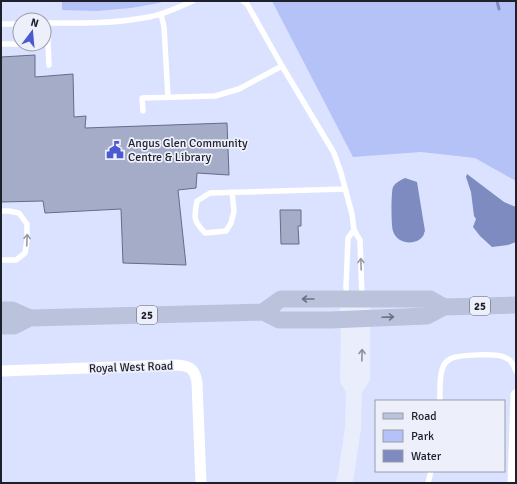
<svg xmlns="http://www.w3.org/2000/svg" width="517" height="484" viewBox="0 0 517 484" font-family="Signika,sans-serif">
<style>
.green{fill:#b4c2f8}
.water{fill:#7e8bc1}
.lines{fill:none;stroke-linecap:round;stroke-linejoin:round}
.stream{stroke:#7e8bc1;stroke-width:3}
.building{fill:#a4acc7;stroke:#656c85}
.lane{stroke:#fff;stroke-width:5.5}
.street{stroke:#fff;stroke-width:11}
.secondary{stroke:#eaedfb;stroke-width:16}
.primary{stroke:#bbc3dc;stroke-width:17}
.oneway{stroke:#9a9ba0}
.oneway2{stroke:#6c7284}
.oneway3{stroke:#8e919d}
.labels{text-anchor:middle;stroke-width:3.5;stroke-linejoin:round;paint-order:stroke}
.shield{fill:#edf0fb;stroke:#5c5e69;stroke-width:1}
.shield-label{font-size:11px;font-weight:bold;fill:#1e202b}
.poi-label{font-size:12px;fill:#1e202b;stroke:#edf0fb;text-anchor:start}
.street-label{font-size:12px;fill:#1e202b;stroke:#edf0fb}
</style>
<rect width="100%" height="100%" fill="#dae2ff"/>
<path class="green" d="M62,1h103l-6,2 -28,5 -34,3 -35,-1z
M272,1h244v180l-41,-23 -54,-6 -68,5z"/>
<path class="water" d="M467,174l37,28 12,5v35l-8,3 -16,2 -12,-11 -7,-9 3,-8 -2,-3 -3,-24 -5,-15z
M405,178l12,4 8,49c-1,1 -1,4 -2,5 -8,11 -27,7 -30,-5 -2,-5 -2,-39 0,-44 3,-5 8,-7 12,-9z"/>
<g class="lines">
<path class="stream" d="M497,1l2,8"/>
</g>
<path class="building" d="M35,55v22l38,-3 1,43 12,-1 -1,12 142,-5 2,52 -32,-2 -1,15 -18,2 8,75 -63,-2 -2,-54 -76,4 -2,-12 -42,1v-145z
M280,210h21v16h-3l1,18h-18z"/>
<g class="lines">
<path class="lane" d="M243,1l4,3 35,62 52,87 7,20 11,41 2,16 6,10 2,57
M161,14l3,13 4,70
M44,23c33,0 66,1 99,-5 17,-2 34,-10 50,-17
M47,23l2,42
M1,24h19
M1,44h19
M143,111l-1,-13 73,-2 24,-7 43,-23
M232,192l2,19 -3,12 -5,8 -21,2c-12,-13 -11,-15 -8,-32l13,-8 135,-4
M1,211h8l10,2 8,11v16l-2,13 -9,7h-15
M347,298l-1,-11 2,-49 6,-8
M440,401c0,-9 -1,-26 3,-34 1,-3 5,-7 9,-9 8,-3 44,-5 52,-1 6,2 10,8 12,14
M428,483l3,-12"/>
<path class="street" d="M1,371l172,-6c15,0 22,2 24,18l4,100
M513,483l3,-88"/>
<path class="secondary" d="M354,390l8,-12v-79
M344,483l2,-8 7,-47 1,-38 -6,-10 1,-61 -2,-20"/>
<path class="primary" d="M1,310h11l18,8
M263,312l18,-13h149l14,8
M1,326h13l16,-8 233,-6 16,8h51l97,-4 17,-9 72,-2"/>
</g>
<defs><path id="oneway-shaft" d="M-6 0H5M1.5-3L5.5 0L1.5 3" fill="none" stroke-width="1.6" stroke-linecap="round" stroke-linejoin="round"/></defs>
<g class="oneway">
<use href="#oneway-shaft" transform="translate(27 240) rotate(-87)"/>
<use href="#oneway-shaft" transform="translate(361 264) rotate(-92)"/>
</g>
<g class="oneway2">
<use href="#oneway-shaft" transform="translate(308 299) rotate(-180)"/>
<use href="#oneway-shaft" transform="translate(388 317) rotate(-2)"/>
</g>
<use class="oneway3" href="#oneway-shaft" transform="translate(362 355) rotate(-89)"/>
<defs>
<g id="civic-bare" transform="scale(1.38)"><path d="M-.6-6.5H3V-4.5H.6V-3L4-1V1h2V6H-6V1h2V-1L-.6-3ZM-1.2 2.5V6h2.4V2.5Z" fill="#4c5acf" stroke="#edf0fb" stroke-width="2.5" paint-order="stroke"/></g>
</defs>
<g fill-rule="evenodd">
<use href="#civic-bare" x="115" y="150"/>
</g>
<g class="labels">
<g class="shield">
<rect x="470" y="297" width="20" height="18" rx="3"/>
<rect x="137" y="306" width="20" height="18" rx="3"/>
</g>
<g class="shield-label">
<text x="480" y="310">25</text>
<text x="147" y="319">25</text>
</g>
<g class="poi-label">
<text x="128" y="147">Angus Glen Community<tspan x="128" dy="14">Centre &amp; Library</tspan></text>
</g>
<g class="street-label">
<text transform="translate(131 367) rotate(-2)" y="4">Royal West Road</text>
</g>
</g>
<rect width="517" height="484" fill="none" stroke="#1e202b" stroke-width="4"/>
<rect x="375" y="400" width="130" height="72" fill="#edf0fb" stroke="#9a9da8"/>
<rect x="383" y="413" width="20" height="6" fill="#bbc3dc" stroke="#9a9da8"/>
<text x="411" y="420" font-size="12" fill="#1e202b">Road</text>
<rect x="383" y="430" width="20" height="12" fill="#b4c2f8" stroke="#9a9da8"/>
<text x="411" y="440" font-size="12" fill="#1e202b">Park</text>
<rect x="383" y="450" width="20" height="12" fill="#7e8bc1" stroke="#9a9da8"/>
<text x="411" y="460" font-size="12" fill="#1e202b">Water</text>
<g transform="translate(32 32) rotate(16)"><circle r="19" fill="#edf0fb" stroke="#9a9da8"/>
<path d="M0-3L7 15L0 10L-7 15Z" fill="#4c5acf"/>
<text y="-6" font-size="11" font-weight="bold" text-anchor="middle" fill="#1e202b">N</text>
</g>
</svg>
